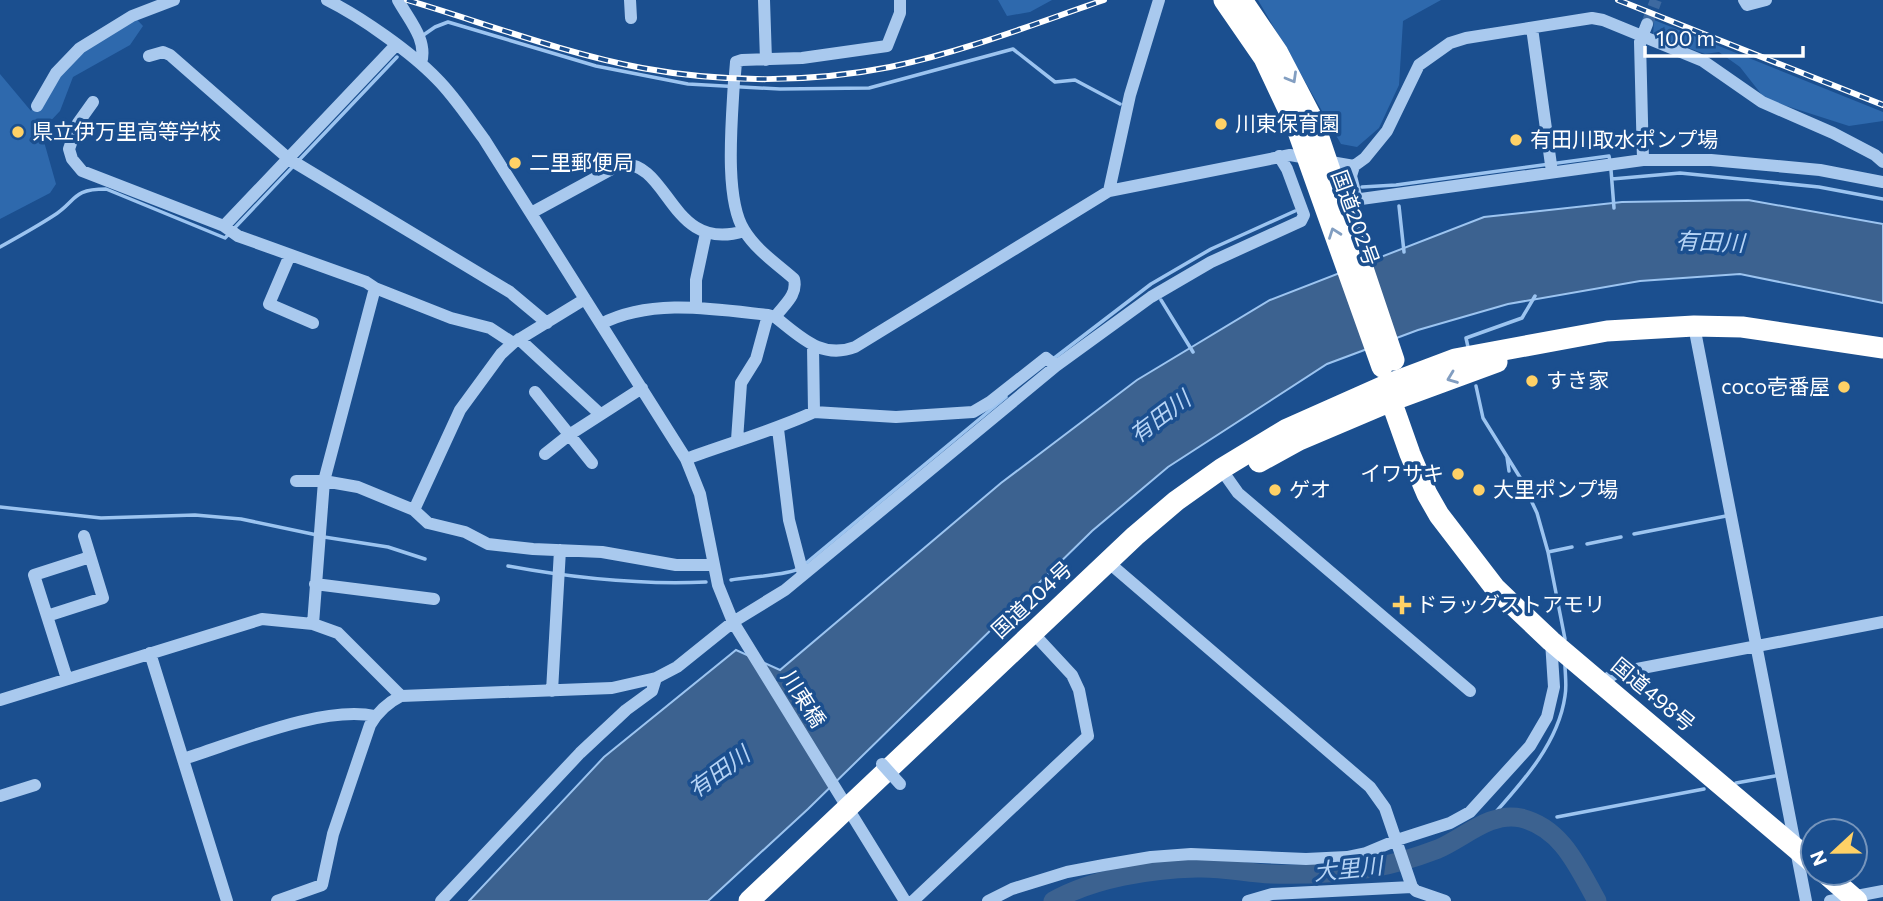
<svg xmlns="http://www.w3.org/2000/svg" width="1883" height="901" viewBox="0 0 1883 901" font-family="Commissioner,'Noto Sans JP',sans-serif">
<style>
.green{fill:#2e69ad}
.water{fill:#3c6290;stroke:#9cc4f0;stroke-width:2}
.lines{fill:none;stroke-linecap:round;stroke-linejoin:round}
.stream{stroke:#9cc4f0;stroke-width:3.5}
.river{stroke:#3c6290;stroke-width:19}
.minor-tunnel{stroke:#3d69a0;stroke-width:12;stroke-dasharray:12 6;stroke-linecap:butt}
.minor{stroke:#a9c9ee;stroke-width:12}
.highway{stroke:#fff;stroke-width:21}
.rail-casing{stroke:#fff;stroke-width:6}
.rail{stroke:#1b4f8f;stroke-width:3.5;stroke-dasharray:10;stroke-linecap:butt}
.minor-bridge{stroke:#a9c9ee;stroke-width:12}
.highway-bridge{stroke:#fff;stroke-width:21}
.oneway{stroke:#829ec1}
.poi-dot{fill:#ffd166;stroke:#1b4f8f;stroke-width:2.5}
.labels{text-anchor:middle;stroke-width:7;stroke-linejoin:round;paint-order:stroke}
.poi-label{font-size:21px;fill:#fff;stroke:#1b4f8f;text-anchor:start}
.street-label{font-size:21px;fill:#fff;stroke:#1b4f8f}
.water-label{font-size:23px;font-style:italic;fill:#b5d3f5;stroke:#1b4f8f}
</style>
<rect width="100%" height="100%" fill="#1b4f8f"/>
<path class="green" d="M998,0h54l-22,12 -23,4z
M1258,0h183l-38,21 -4,64 -20,43 -22,19 -16,-3z
M130,12l13,14 -13,19 -57,32 -13,34 -19,20 15,53 -6,9 -50,26v-145l31,37 23,-42z
M1654,20l229,92v9l-34,5 -84,-27 -25,-32 -21,-15 -14,2 -52,-19z"/>
<path class="water" d="M1748,200l135,24v79l-143,-29 -100,7 -132,23 -90,26 -91,34 -159,103 -76,64 -284,278 -100,92h-239l135,-144 132,-107 44,20 221,-187 136,-103 133,-80 214,-83 138,-15z"/>
<g class="lines">
<path class="stream" d="M422,36l13,-9 13,-5 148,44 92,18 92,5 89,-1 144,-39 42,33 20,-2 45,24
M1611,170l3,38
M1612,179l68,-6 139,14 64,12
M1362,187l34,-2 213,-29 1,5
M1399,206l5,46
M0,247c18,-10 36,-20 53,-31 24,-15 18,-27 53,-27l119,49 172,-181
M1161,300l32,52
M1468,347l-2,-9 56,-20 13,-22
M1053,359l98,-75 60,-35 84,-38
M1476,386l7,32 38,61 16,34 11,39 17,87
M1507,457l2,14
M0,507l101,11 94,-3 46,4 76,16
M1634,534l92,-18
M324,537l64,10 37,12
M1587,544l34,-7
M1548,552l24,-5
M805,564l201,-167
M508,566c65,12 132,19 198,16
M731,580c15,-3 58,-5 67,-11
M1736,783l39,-7
M1557,817l147,-28
M1486,823c32,-36 72,-77 79,-127 2,-10 0,-22 0,-32"/>
<path class="river" d="M1053,901c41,-23 98,-32 144,-33 25,-1 50,5 74,6 33,1 68,-1 101,-6 23,-4 45,-11 66,-19 26,-11 53,-38 83,-31 41,10 57,49 76,83"/>
<path class="minor-tunnel" d="M1647,24l9,-24"/>
<path class="minor" d="M327,0c34,17 84,52 110,79 18,18 32,40 47,60l202,320 14,35 18,91 15,37 172,279
M398,0c11,20 30,40 23,63
M630,0l1,18
M764,0l2,60
M1744,0l3,5 19,-5
M1532,28l20,144
M149,56l14,-4 7,3 119,104 221,133 37,31
M735,74l1,-12 6,-2 60,-2 85,-12 13,-33v-13
M734,81c-2,38 -10,117 10,149 12,20 33,34 50,49 4,16 -10,26 -19,38
M93,102l-15,21 -9,26 3,10 10,12 142,55 14,10 128,46 9,6 76,30 39,10 23,15
M37,106l19,-33 24,-25 52,-32 42,-16
M1643,160l-3,-118 7,-18
M1883,162l-8,-7 -42,-22 -71,-31 -59,-41 -100,-41 -11,-2 -126,20 -16,5 -31,22 -32,66 -22,27 -11,8 -3,10 5,20 5,3 282,-39h68l109,10 63,12
M1109,191l21,-96 29,-95
M531,213l90,-49c49,-3 49,90 123,67
M224,226l171,-180
M290,255l-21,49 44,19
M696,307v-27l10,-47
M601,324c50,-26 113,-15 167,-9l7,2c25,19 46,43 80,30l254,-156 181,-36 64,11
M1694,326l112,575
M519,339l81,75
M535,392l57,71
M814,412l82,5 77,-5 17,-10 56,-44 10,8
M778,429l11,91 14,54
M737,440l4,-57 15,-24 12,-44
M545,454l24,-19 73,-47
M686,459c43,-16 87,-28 128,-47l-1,-66
M1221,469l17,24 232,198
M296,481h28l34,6 56,23 14,13 37,9 23,12 45,5 69,3 74,13h38
M414,510l46,-100 41,-56 12,-11 72,-44
M1108,562l262,225 15,21 27,79 4,4 29,10
M315,584l119,15
M47,616l56,-18 -19,-62
M313,624l11,-143 51,-193
M150,653l77,248
M67,679l-33,-104 56,-18
M1600,683l16,-10 267,-51
M552,691l8,-141
M0,700l262,-81 51,5 25,9 63,63
M183,759c52,-16 139,-54 192,-43
M0,796l35,-11
M277,901l45,-16 11,-51 37,-109c7,-12 19,-23 31,-29l211,-8 44,-10 21,-11 56,-45 52,-32 271,-224 95,-69 60,-35 90,-41 3,-6 -17,-46 -8,-13
M441,901l139,-148 46,-43 26,-19 4,-13
M913,901l175,-165 -9,-46 -7,-15 -39,-42
M988,901l24,-12 55,-17 37,-7 47,-8 40,-3 115,5 41,-2 19,-4 31,-13 53,-17 20,-11 60,-66 17,-29 7,-30 -3,-46
M1248,901l24,-7 140,-7
M1830,901l53,-10"/>
<path class="highway" d="M1224,0l40,58 32,68
M1242,0l36,53 35,67
M1387,389l23,65 17,40 12,21 56,73 56,53 262,222
M1259,462l40,-22 92,-39 106,-39
M1825,873l32,28
M749,901l386,-365 41,-35 45,-32 66,-40 99,-44 69,-26 152,-28 87,-5 48,1 141,21"/>
<g class="rail-casing">
<path id="rail" d="M407,0c77,23 156,53 235,68 81,15 168,15 248,-1 73,-15 144,-43 214,-67
M1618,0l265,105"/>
</g>
<use href="#rail" class="rail"/>
<path class="minor-bridge" d="M882,764l18,20"/>
<path class="highway-bridge" d="M1313,120l81,240
M1296,126l86,241"/>
</g>
<defs><path id="oneway-chevron" d="M-2-3.5L2.5 0L-2 3.5" fill="none" stroke-width="1.6" stroke-linecap="round" stroke-linejoin="round" transform="scale(1.75)"/></defs>
<g class="oneway">
<use href="#oneway-chevron" transform="translate(1292 78) rotate(60)"/>
<use href="#oneway-chevron" transform="translate(1334 233) rotate(-110)"/>
<use href="#oneway-chevron" transform="translate(1452 378) rotate(159)"/>
</g>
<g class="poi-dot">
<circle cx="1221" cy="124" r="7"/>
<circle cx="18" cy="132" r="7"/>
<circle cx="1516" cy="140" r="7"/>
<circle cx="515" cy="163" r="7"/>
<circle cx="1532" cy="381" r="7"/>
<circle cx="1844" cy="387" r="7"/>
<circle cx="1458" cy="474" r="7"/>
<circle cx="1275" cy="490" r="7"/>
<circle cx="1479" cy="490" r="7"/>
<path d="M1398.5 594.5h7v7h7v7h-7v7h-7v-7h-7v-7h7z"/>
</g>
<g class="labels">
<g class="poi-label">
<text x="1235" y="131">川東保育園</text>
<text x="32" y="139">県立伊万里高等学校</text>
<text x="1530" y="147">有田川取水ポンプ場</text>
<text x="529" y="170">二里郵便局</text>
<text x="1546" y="388">すき家</text>
<text x="1830" y="394" text-anchor="end">coco壱番屋</text>
<text x="1444" y="481" text-anchor="end">イワサキ</text>
<text x="1289" y="497">ゲオ</text>
<text x="1493" y="497">大里ポンプ場</text>
<text x="1416" y="612">ドラッグストアモリ</text>
</g>
<g class="street-label">
<text transform="translate(1355 218) rotate(70)" y="7">国道202号</text>
<text transform="translate(1032 600) rotate(-43)" y="7">国道204号</text>
<text transform="translate(1653 695) rotate(40)" y="7">国道498号</text>
<text transform="translate(803 699) rotate(58)" y="7">川東橋</text>
</g>
<g class="water-label">
<text transform="translate(1710 242) rotate(2)" y="8">有田川</text>
<text transform="translate(1160 417) rotate(-37)" y="8">有田川</text>
<text transform="translate(719 772) rotate(-36)" y="8">有田川</text>
<text transform="translate(1348 869) rotate(-6)" y="8">大里川</text>
</g>
</g>
<g transform="translate(1834 852) rotate(248)"><circle r="33" fill="#1b4f8f" stroke="#7695bc" stroke-width="2"/>
<path d="M0-5L12 26L0 18L-12 26Z" fill="#ffd166"/>
<text y="-10" font-size="19" font-weight="bold" text-anchor="middle" fill="#ffffff">N</text>
</g>
<path d="M1645 46v10h158v-10" fill="none" stroke="#ffffff" stroke-width="3.5"/>
<text x="1656" y="46" font-size="21" fill="#ffffff" stroke="#1b4f8f" stroke-width="5" paint-order="stroke">100 m</text>
</svg>
